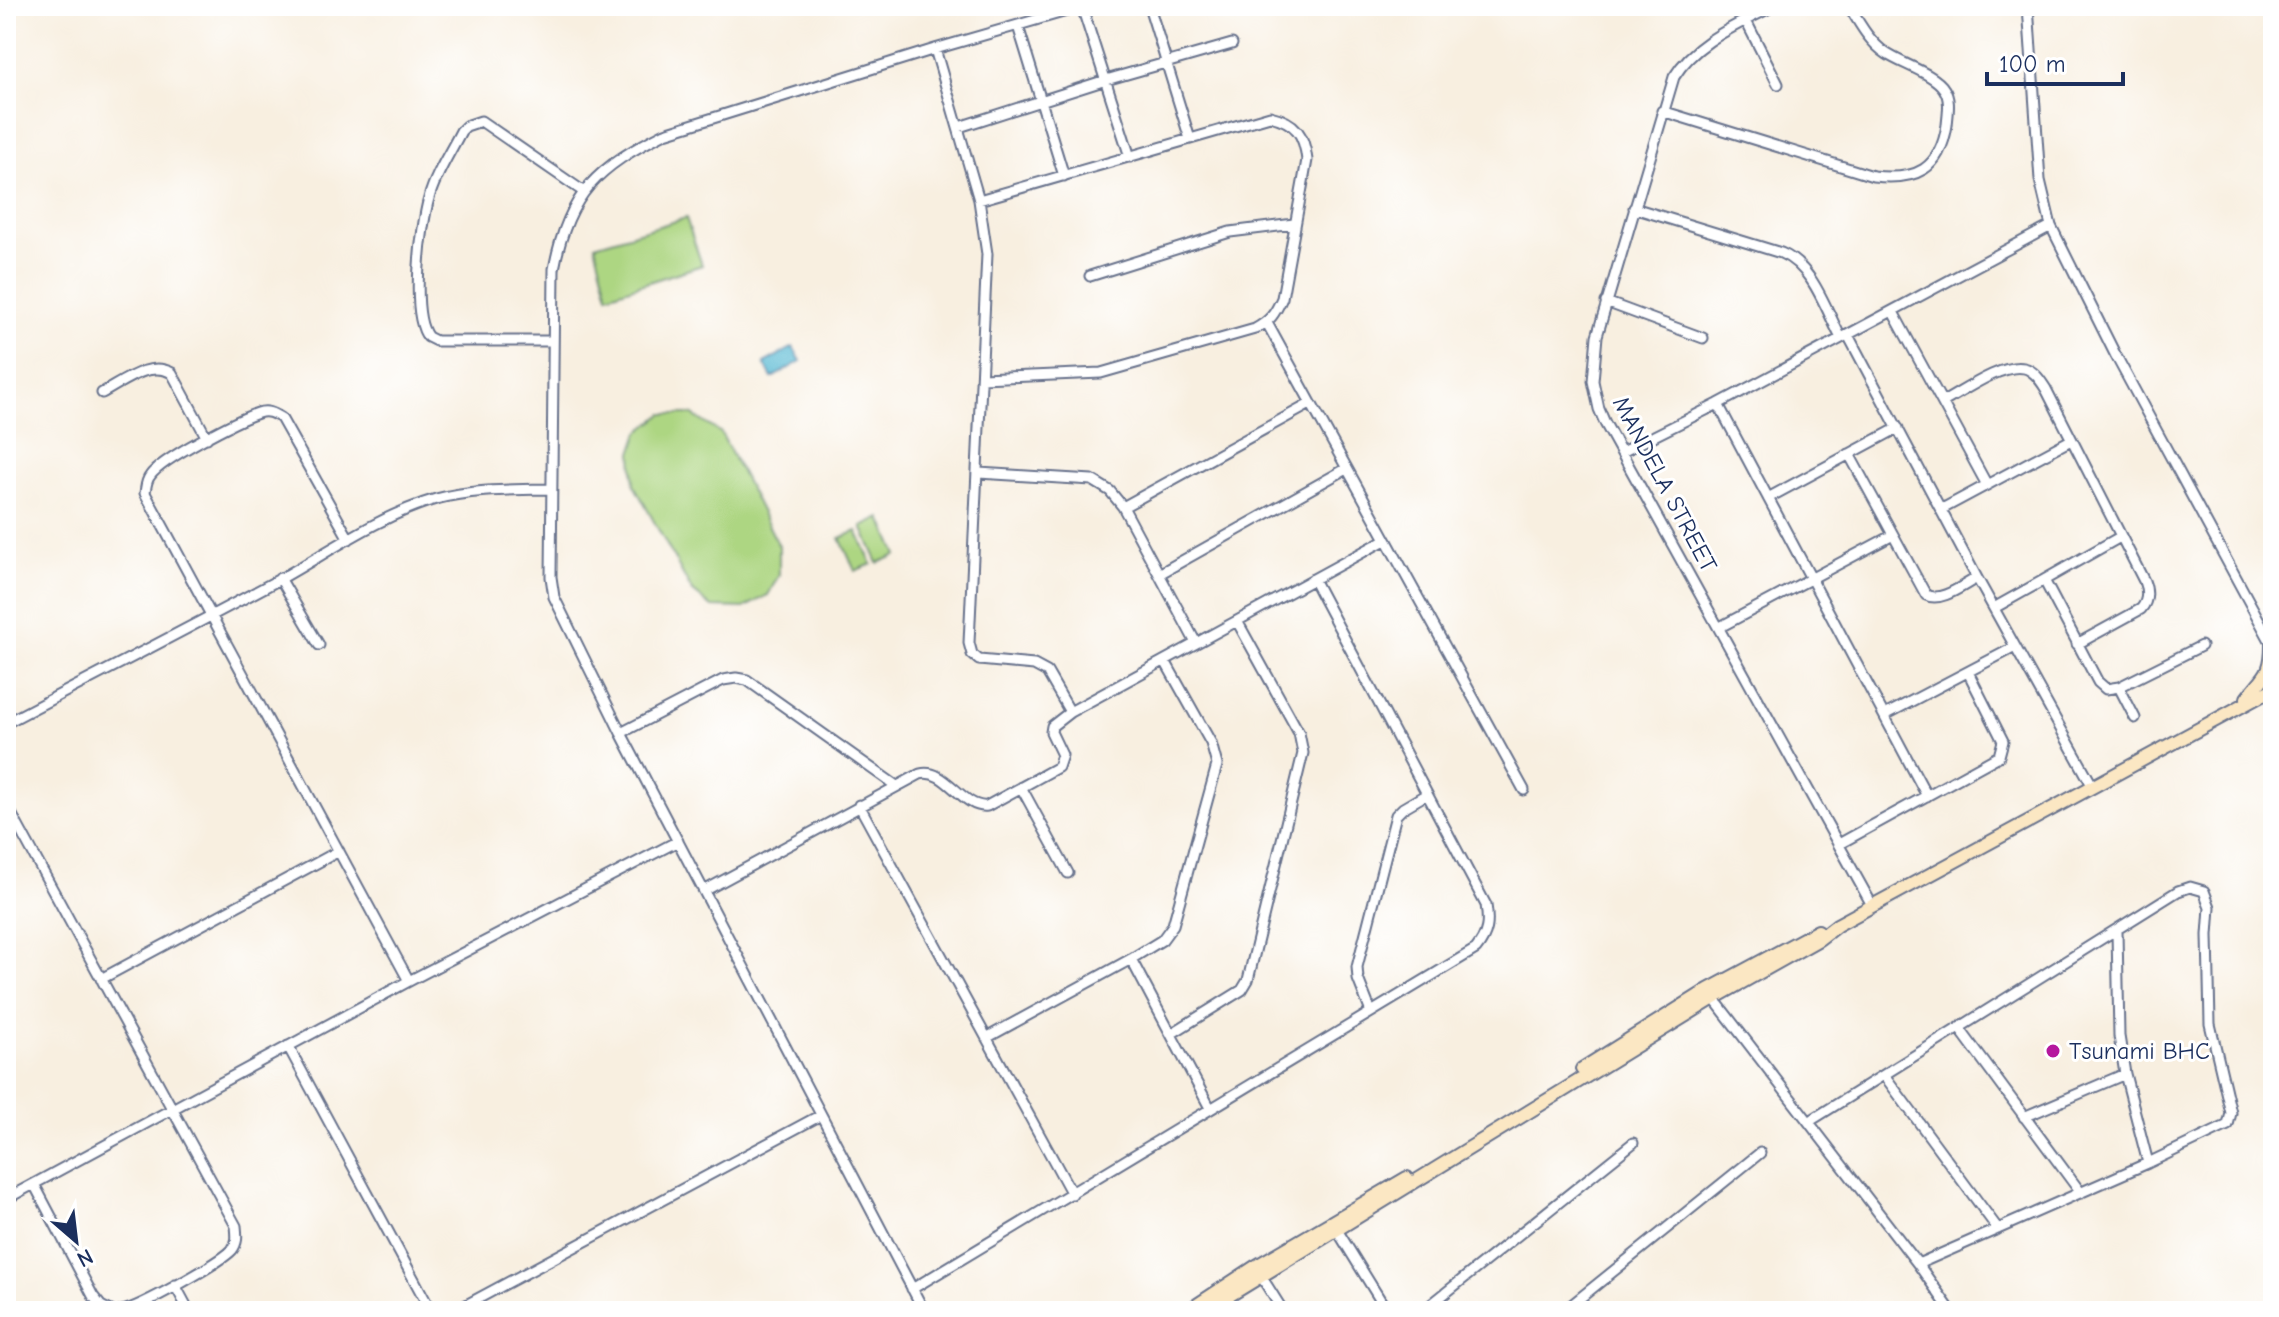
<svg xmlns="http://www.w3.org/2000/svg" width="2279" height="1317" viewBox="0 0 2279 1317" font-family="'Comic Neue',sans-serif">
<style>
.green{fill:#add682;stroke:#648270;stroke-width:2}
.water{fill:#54b8d2;stroke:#387498;stroke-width:2}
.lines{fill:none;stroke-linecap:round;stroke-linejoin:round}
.street-casing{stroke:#68728c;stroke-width:13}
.secondary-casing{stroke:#68728c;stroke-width:16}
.street{stroke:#fff;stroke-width:9}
.secondary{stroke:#fbe7c3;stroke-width:12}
.poi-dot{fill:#b5179e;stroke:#fff;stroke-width:3}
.labels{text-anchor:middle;stroke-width:6;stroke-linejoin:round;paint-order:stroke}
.street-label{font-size:24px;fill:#1b2f5e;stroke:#fff}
.poi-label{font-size:24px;fill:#1b2f5e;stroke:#fff;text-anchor:start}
</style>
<rect width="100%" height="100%" fill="#fff"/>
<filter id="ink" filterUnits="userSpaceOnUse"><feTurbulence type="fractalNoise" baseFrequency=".0125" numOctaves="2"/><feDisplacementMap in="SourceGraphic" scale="16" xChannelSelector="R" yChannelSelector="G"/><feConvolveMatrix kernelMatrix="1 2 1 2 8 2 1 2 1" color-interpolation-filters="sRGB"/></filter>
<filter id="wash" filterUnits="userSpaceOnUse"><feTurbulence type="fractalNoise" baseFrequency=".006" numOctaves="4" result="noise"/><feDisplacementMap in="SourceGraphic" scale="32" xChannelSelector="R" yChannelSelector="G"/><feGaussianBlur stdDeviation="1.8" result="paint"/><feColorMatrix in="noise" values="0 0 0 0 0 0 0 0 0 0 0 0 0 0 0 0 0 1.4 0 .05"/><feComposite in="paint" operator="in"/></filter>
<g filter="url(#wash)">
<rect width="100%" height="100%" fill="#f8efe0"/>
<path class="green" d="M686,218l16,47 -94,30 -13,-50z
M663,414h28l30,19 58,113v29l-11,20 -24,13 -32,-1 -20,-16 -58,-106 -2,-32 7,-21z
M881,518l16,37 -19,8 -16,-36z
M857,531l15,33 -17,7 -15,-33z"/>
<path class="water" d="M793,347l8,14 -29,17 -8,-15z"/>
</g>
<g filter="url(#ink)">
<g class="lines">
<g class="street-casing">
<path id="street" d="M1149,6l41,133
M1773,6c-35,19 -77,35 -99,71l-77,259 -4,45 6,28 6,14 267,482
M2028,6l12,174 11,46 64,128 158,292
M1082,7l48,150
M1746,21l32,63
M1018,26l46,150
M935,49l44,151 8,54 -18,389 3,11 7,6 55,5 13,7 23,40
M1662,111l211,65c43,5 67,-6 74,-51 1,-12 4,-26 -3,-36 -9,-15 -42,-25 -57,-35 -17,-11 -28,-31 -38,-48
M959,127l147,-47 126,-36
M979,200l291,-84c26,6 34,18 37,44l-25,138c-7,16 -12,23 -27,31l-154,44 -119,5
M1634,208l147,45c32,13 45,57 60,85
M1090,276l140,-44 64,-8
M1606,302l97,36
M1893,312l94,173
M1267,323l257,467
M1848,335l129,243 115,207
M552,341h-116l-8,-4c-18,-22 -7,-111 1,-139 6,-23 21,-45 32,-67l5,-5 15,-5 103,71
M102,393c21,-11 47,-33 70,-20l35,65
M1943,402c19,-10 59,-39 81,-34 10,2 17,13 22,21l98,192c4,10 4,20 -3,28l-64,35
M1718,404l209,392
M1622,452l96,-48 333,-178
M1849,454l77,141c15,8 37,-10 51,-17
M979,473l113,7 18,11 13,16 73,136
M1768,498l130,-70
M1123,507l187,-103
M1942,509l129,-69
M2120,537l-76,43 54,102 8,7 13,-2 82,-41
M349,539l-68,-121c-8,-5 -14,-8 -23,-5 -21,7 -97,46 -108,63 -4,5 -4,11 -5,17l264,488
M1159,574l187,-105
M280,578l39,67
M1994,608l50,-28
M1720,627l173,-92
M2119,687l16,31
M1885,715l130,-68
M6,723c91,-48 183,-95 274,-144 50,-28 101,-64 156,-80 37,-10 77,-9 115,-10
M621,733l102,-53 13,-2 11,2 148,105
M1021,787l47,86
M6,804l230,422c1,10 2,16 -4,24 -12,13 -93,58 -110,61
M859,805l213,389
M1839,844l160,-88 4,-15 -35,-69
M704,891l216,-117c26,-7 42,35 67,32l71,-39 4,-12 -11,-23 1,-6 18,-14 315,-172
M2117,931l2,105 6,38 23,89
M1131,959l79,149
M101,979l238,-128
M1711,995l207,269 33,47
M1371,1012l-13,-33 -1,-12 39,-152 7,-7 24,-14
M1959,1028l122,165
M1171,1034l71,-44 6,-10 55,-227 -4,-20 -62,-112
M988,1037l143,-78 31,-19 11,-15 44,-160 -6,-22 -46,-82
M288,1046l143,265
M1884,1075l114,154
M2024,1117l101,-43
M1810,1121l368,-230 12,-4 14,4 6,16 -2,28 2,89 21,89 -3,12 -80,38 -230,101
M34,1184l59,112 8,10 10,5
M6,1199l403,-218 269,-140
M1334,1225l53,86
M1259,1273l24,38
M175,1285l14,26
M912,1289l564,-340c12,-15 13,-26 10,-44l-173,-326
M455,1311l366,-196
M924,1311l-303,-578 -67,-136 -3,-20 3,-308c14,-76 44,-102 111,-136l270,-84 149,-43
M1423,1311l210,-168
M1564,1311l196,-158"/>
</g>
<g class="secondary-casing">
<path id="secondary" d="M2247,698c17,-23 25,-23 25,-54
M1582,1069l126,-79 110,-59
M1188,1311l67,-44 152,-89
M1204,1311l510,-313 105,-59 18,-14 436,-236"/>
</g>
<use href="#street" class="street"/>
<use href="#secondary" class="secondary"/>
</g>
</g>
<circle class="poi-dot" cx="2053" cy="1051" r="8"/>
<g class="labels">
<g class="street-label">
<text transform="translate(1665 484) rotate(62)" y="8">MANDELA STREET</text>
</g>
<g class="poi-label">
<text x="2069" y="1059">Tsunami BHC</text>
</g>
</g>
<rect width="2279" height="1317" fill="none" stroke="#fff" stroke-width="32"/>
<g transform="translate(76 1241) rotate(152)" stroke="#ffffff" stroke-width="6" paint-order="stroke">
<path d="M0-6L14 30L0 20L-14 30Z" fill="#1b2f5e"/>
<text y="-12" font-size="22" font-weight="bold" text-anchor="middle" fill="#1b2f5e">N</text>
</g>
<path d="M1987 72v12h136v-12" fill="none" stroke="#1b2f5e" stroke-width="4"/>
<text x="1999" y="72" font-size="24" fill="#1b2f5e" stroke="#ffffff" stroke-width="6" paint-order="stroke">100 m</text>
</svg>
